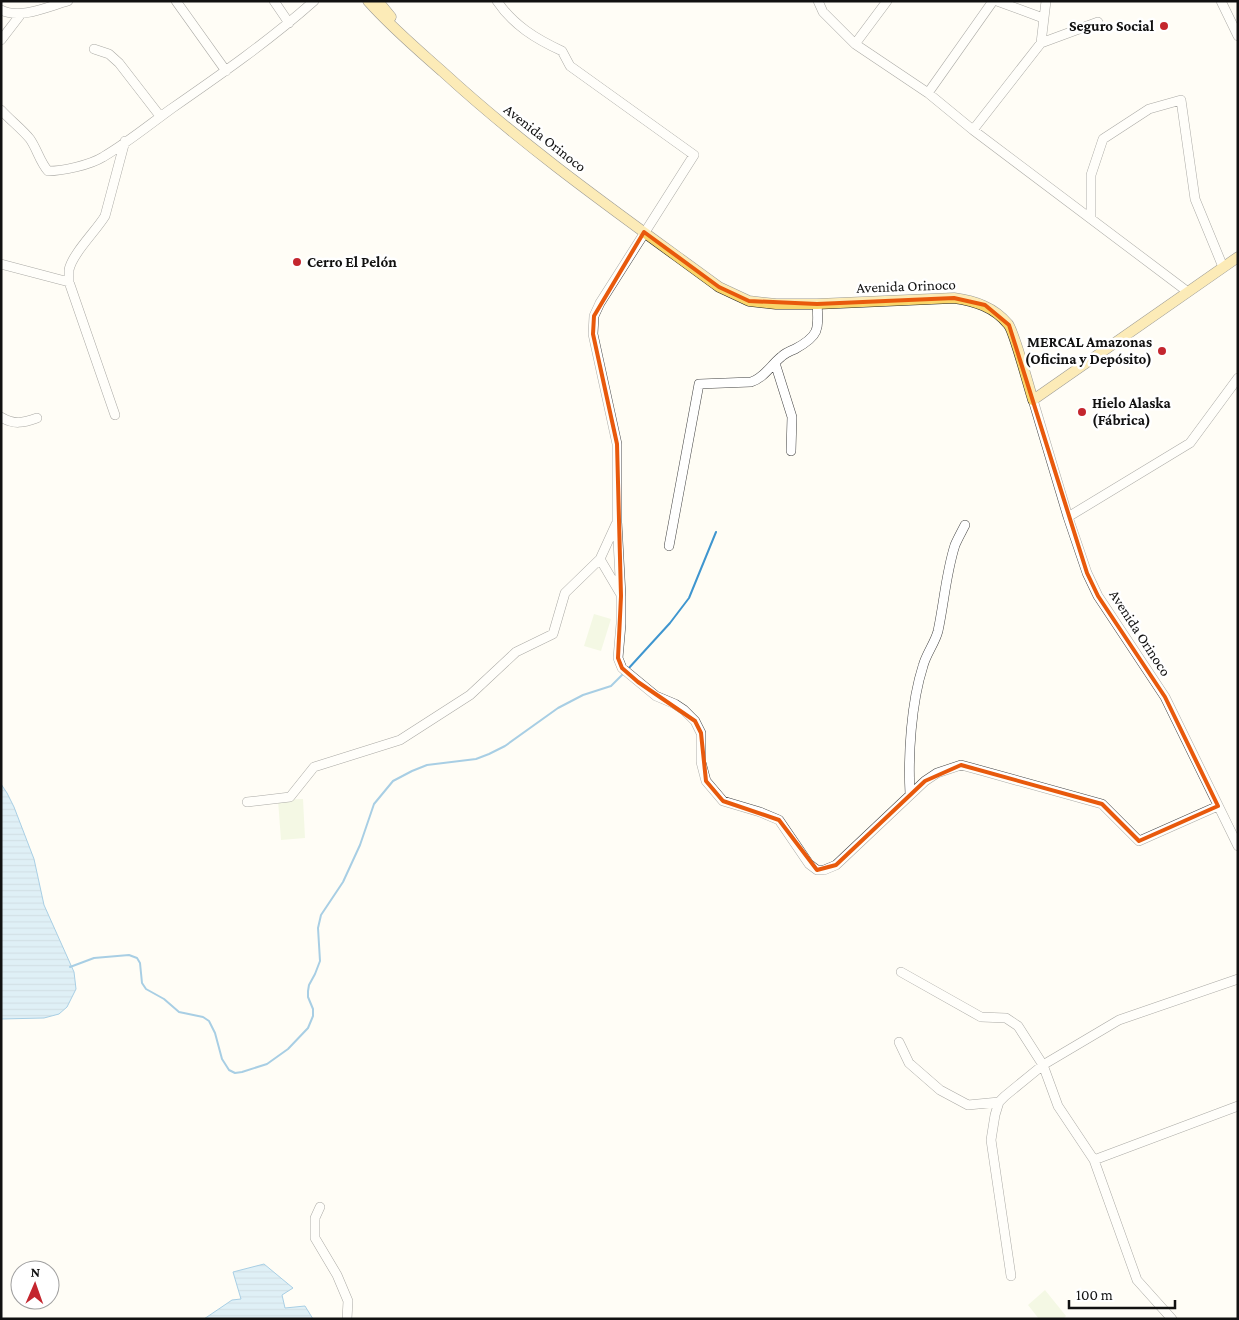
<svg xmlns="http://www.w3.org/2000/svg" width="1239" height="1320" viewBox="0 0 1239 1320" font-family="'Crimson Pro',serif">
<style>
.pitch{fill:#e6f2cf}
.water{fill:url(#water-rules);stroke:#3f96cf}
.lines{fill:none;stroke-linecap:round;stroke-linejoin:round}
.stream{stroke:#3f96cf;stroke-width:2}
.minor-casing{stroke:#444;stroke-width:10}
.major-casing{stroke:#222;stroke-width:11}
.minor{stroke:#fff;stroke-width:9}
.major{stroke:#f9d66b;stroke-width:10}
.marked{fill:none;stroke:#e8590c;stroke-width:4;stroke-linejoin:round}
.poi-dot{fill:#c4262e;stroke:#fff;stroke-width:2}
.labels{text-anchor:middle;stroke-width:5;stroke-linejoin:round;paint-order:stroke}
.poi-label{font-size:15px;font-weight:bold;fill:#111;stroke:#fff;text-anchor:end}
.street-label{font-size:15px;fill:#111;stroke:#fff}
</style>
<defs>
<pattern id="water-rules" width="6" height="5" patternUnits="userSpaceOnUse" patternTransform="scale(1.25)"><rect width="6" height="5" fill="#b9e0f7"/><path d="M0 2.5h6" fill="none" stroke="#9ebfd3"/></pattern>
</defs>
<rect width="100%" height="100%" fill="#fffdf5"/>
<path class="pitch" d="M594,614l17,5 -10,32 -17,-5z
M303,799l2,39 -24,2 -3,-40z
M1045,1290l21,26 -3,3h-24l-11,-14z"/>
<path class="water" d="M1,784l6,9 7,14 20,52 10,46 30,67 2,17 -9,18 -8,7 -15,4 -43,1z
M264,1264l29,24 -11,7 3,13 20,-2 8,13h-109l28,-19 9,-1 -8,-27z"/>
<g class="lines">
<path class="stream" d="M628,669l42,-46 19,-25 27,-66
M70,967l24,-9 35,-3 8,3 3,5 2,20 4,6 18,10 15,13 24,5 6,4 6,12 7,26 7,11 6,3 7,-1 25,-8 21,-15 20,-21 5,-12v-7l-5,-12v-6l1,-6 6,-11 5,-13 -2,-33 3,-13 22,-33 17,-37 14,-41 19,-23 19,-10 15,-6 49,-6 13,-5 16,-8 53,-38 25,-13 28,-9 12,-12"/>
<g class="minor-casing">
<path id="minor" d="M176,1l50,70
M274,1l15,22
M497,1c16,24 39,38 65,50l8,15 124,89 -94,148 -6,13 -1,18 24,110v78l4,74v28l-3,34 4,10 34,28 19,8 9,6 11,11 6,12v29l5,19 17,20 37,11 19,8 30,44 8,6h7l12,-5 89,-84 12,-8 24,-8 22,6 119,33 37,37 79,-35
M818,1l5,11 32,32 73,49 45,37 215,162
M997,1l46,17
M1221,1l17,35
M1,10c19,10 48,-4 67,-9
M1,40l20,-26
M1041,43l57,-21
M855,44l32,-43
M94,49l15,5 10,9 41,53
M928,93l65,-92
M1,110c9,10 21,19 29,29 7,10 10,23 18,32 15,0 42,-6 55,-14 24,-14 46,-32 68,-48 49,-34 98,-68 143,-108
M973,130l68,-87 5,-42
M1091,217v-42l12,-36 46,-30 32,-9 14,99 28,68
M1,264l68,18
M775,363l17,54 -1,34
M1033,400l35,117 19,56 11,23 67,101 73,149
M115,415l-46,-133c0,-4 0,-9 0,-12 3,-16 27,-39 36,-54l20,-75
M1,417c13,8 22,6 36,1
M1068,517l122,-74 48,-65
M669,546l30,-162 52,-2c13,-4 20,-17 30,-25 4,-4 9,-6 14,-8 24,-13 24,-19 22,-45
M600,559l20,34
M910,794c-2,-38 1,-91 13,-128 3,-12 12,-23 15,-35 6,-28 8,-58 17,-86 3,-7 7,-14 10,-20
M247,802l43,-5 24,-30 86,-27 70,-45 46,-43 37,-18 12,-41 35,-34 16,-35
M901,972l80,45 25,1 12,8 25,39 15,41 36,54 43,120 35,39
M899,1042l10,21 31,27 28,15 31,-3
M1094,1160l144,-54
M320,1207l-5,11v20l22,37 11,26 -1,18
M1011,1276l-20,-136 4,-25 4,-13 6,-6 38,-31 76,-45 119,-41"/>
</g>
<g class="major-casing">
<path id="major" d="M368,1c23,26 49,48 75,71 86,79 182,146 276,215l30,14 27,3h41l137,-6c21,3 40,9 54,26 6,6 21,64 25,76l205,-143
M378,1l13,16"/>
</g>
<use href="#minor" class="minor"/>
<use href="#major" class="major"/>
</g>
<path d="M0 0H1239V1320H0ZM644,232l75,55 30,14 68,3 137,-6 31,7 24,20 78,248 11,23 67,101 53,109 -79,35 -37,-37 -141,-39 -36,16 -89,84 -19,5 -38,-50 -56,-19 -17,-20 -5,-48 -6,-12 -57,-39 -16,-14 -4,-10 3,-62 -4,-152 -24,-110 1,-18z" fill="#fffdf5" fill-opacity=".55" fill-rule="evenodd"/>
<path class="marked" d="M644,232l75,55 30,14 68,3 137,-6 31,7 24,20 78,248 11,23 67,101 53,109 -79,35 -37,-37 -141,-39 -36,16 -89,84 -19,5 -38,-50 -56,-19 -17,-20 -5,-48 -6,-12 -57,-39 -16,-14 -4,-10 3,-62 -4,-152 -24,-110 1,-18z"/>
<g class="poi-dot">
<circle cx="1164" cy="26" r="5"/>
<circle cx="297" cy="262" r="5"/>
<circle cx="1162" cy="351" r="5"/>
<circle cx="1082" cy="412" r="5"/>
</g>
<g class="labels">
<g class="poi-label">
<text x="1154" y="31">Seguro Social</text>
<text x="307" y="267" text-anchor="start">Cerro El Pelón</text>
<text x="1152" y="347">MERCAL Amazonas<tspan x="1152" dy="17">(Oficina y Depósito)</tspan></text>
<text x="1092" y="408" text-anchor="start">Hielo Alaska<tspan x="1092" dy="17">(Fábrica)</tspan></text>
</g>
<g class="street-label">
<text transform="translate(545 138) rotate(38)" y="5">Avenida Orinoco</text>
<text transform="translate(906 286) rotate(-2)" y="5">Avenida Orinoco</text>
<text transform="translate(1140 633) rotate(57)" y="5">Avenida Orinoco</text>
</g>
</g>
<rect width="1239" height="1320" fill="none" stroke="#111111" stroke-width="5"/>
<g transform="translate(35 1285) rotate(2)"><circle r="24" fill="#ffffff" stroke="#a0a0a0"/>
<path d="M0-4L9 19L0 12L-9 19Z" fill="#c4262e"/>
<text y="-8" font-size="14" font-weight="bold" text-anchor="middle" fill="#111111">N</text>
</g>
<path d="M1069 1300v8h106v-8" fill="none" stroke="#111111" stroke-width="2.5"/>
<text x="1076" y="1300" font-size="15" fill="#111111" stroke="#ffffff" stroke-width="4" paint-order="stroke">100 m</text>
</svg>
